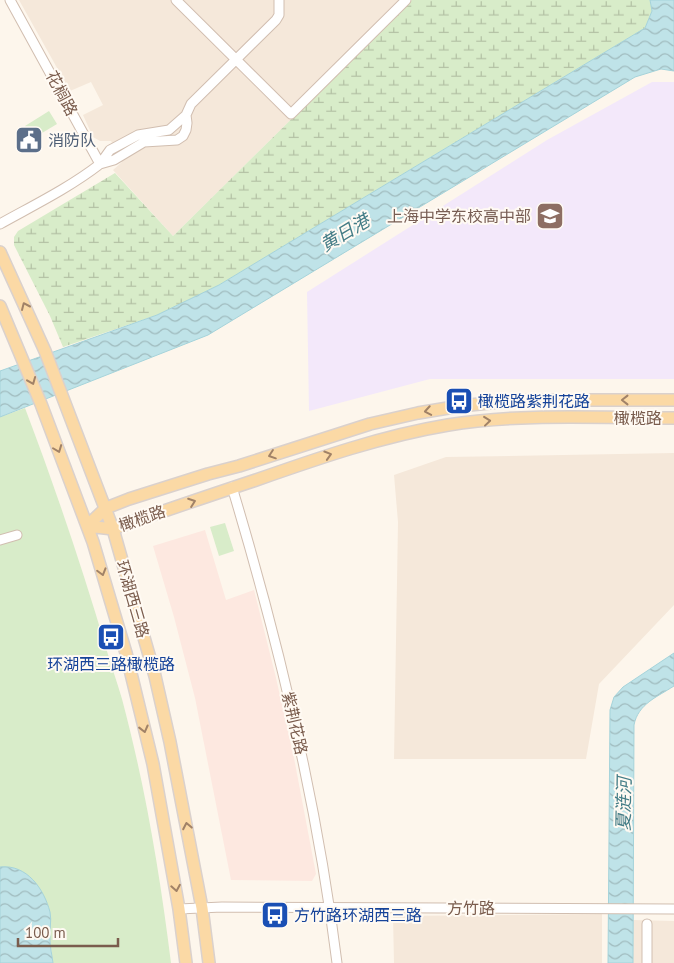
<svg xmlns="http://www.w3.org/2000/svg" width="674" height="963" viewBox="0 0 674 963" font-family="'PT Sans','Noto Sans SC',sans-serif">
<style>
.residential{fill:#f5e8da}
.commercial{fill:#fde8e0}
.education{fill:#f3e8fa}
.wetland{fill:url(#wetland-marsh)}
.park{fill:#d8ecc9}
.water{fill:url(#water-waves);stroke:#a5d3da}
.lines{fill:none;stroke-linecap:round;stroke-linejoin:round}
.minor-casing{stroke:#d1beb0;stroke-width:11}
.major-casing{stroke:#dad1cd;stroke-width:14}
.minor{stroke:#fff;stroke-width:9}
.major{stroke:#fbd9a5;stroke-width:11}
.oneway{stroke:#a18267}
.labels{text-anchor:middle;stroke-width:4;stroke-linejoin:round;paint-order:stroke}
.street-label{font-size:16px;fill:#7a5c4d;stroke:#fffaf3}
.service-label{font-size:16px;fill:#4e5e75;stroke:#fffaf3;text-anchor:start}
.education-label{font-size:16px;fill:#785e54;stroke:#fffaf3;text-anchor:end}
.transit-label{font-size:16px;fill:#164399;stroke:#fffaf3;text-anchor:start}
.water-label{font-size:18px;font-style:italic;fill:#437c86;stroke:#fffaf3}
</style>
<defs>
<pattern id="wetland-marsh" width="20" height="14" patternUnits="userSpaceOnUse" patternTransform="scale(1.25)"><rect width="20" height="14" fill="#d8ecc9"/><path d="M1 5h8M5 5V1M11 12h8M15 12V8" fill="none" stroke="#b4c2a5"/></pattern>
<pattern id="water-waves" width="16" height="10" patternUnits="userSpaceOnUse" patternTransform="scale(1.25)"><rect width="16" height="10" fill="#bfe3e8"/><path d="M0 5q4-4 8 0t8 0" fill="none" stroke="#a0bbbe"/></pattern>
</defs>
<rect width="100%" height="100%" fill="#fdf6ec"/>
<path class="residential" d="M19,0h393l-239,236 -60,-66 9,-8 -11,-21h-11l-7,-4 -10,-22 20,-10 -12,-23 -21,9z
M674,453v152l-75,79 -13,75h-192l4,-237 -4,-47 52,-18z
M602,914v49h-208l-1,-47z
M633,920l41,1v42h-41z"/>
<path class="commercial" d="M205,530l21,70 28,-10 22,88 18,80 22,116 -4,7 -81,-1 -36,-182 -21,-81 -21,-71z"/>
<path class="education" d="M652,82h22v297h-244l-121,32 -2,-119 240,-152z"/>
<path class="wetland" d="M412,0h238l2,11 -7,17 -426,257 -62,30 -94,32 -13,-31 -36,-71v-8l4,-6 97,-58 58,63z"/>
<path class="park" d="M49,111l8,13 -25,15 -7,-13z
M25,408c30,79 57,159 81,240 5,17 11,34 16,51 23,86 38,175 49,264h-118l-3,-23 -45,-73h-5v-450z
M225,523l9,28 -15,5 -9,-29z"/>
<path class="water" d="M650,0h24v71l-13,-2 -26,8 -427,258 -208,82v-46l157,-56 62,-30 426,-257 7,-17z
M674,653v33c-17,11 -36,18 -40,39l-1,238h-25l2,-253 4,-13 9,-10z
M0,867c27,-3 44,22 50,45 2,9 -1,19 0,28 0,7 2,15 3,23h-53z"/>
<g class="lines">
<g class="minor-casing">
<path id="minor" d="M176,0l115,114 115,-114
M100,164l10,-14 28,-15 31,-5 17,-15 5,-11 85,-84 3,-5v-15
M100,164l14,-4 30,-18 33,-2 6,-4 3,-6 1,-7 -1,-8
M0,224c34,-19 69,-36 100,-60l-90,-164
M232,487c47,156 85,314 105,476
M0,540l17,-5
M179,909l43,-2 452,2
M647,963v-39"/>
</g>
<g class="major-casing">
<path id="major" d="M0,252l45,99 68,178 42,147 15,66 32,166 7,55
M0,306l41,98 52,138 33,111 27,111 26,145 7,54
M87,526l19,-18 23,-9 79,-25 31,-8 131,-42 48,-11 42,-7 39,-4 41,-2h134
M87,526l26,3c47,-17 95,-33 143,-49 63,-22 126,-44 192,-55 73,-12 152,-7 226,-7"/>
</g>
<use href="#minor" class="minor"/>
<use href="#major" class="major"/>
</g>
<defs><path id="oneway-chevron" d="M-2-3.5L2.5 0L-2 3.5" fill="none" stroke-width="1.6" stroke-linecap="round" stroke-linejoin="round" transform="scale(1.25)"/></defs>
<g class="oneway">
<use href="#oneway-chevron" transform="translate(25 306) rotate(-114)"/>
<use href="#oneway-chevron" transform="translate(32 381) rotate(68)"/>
<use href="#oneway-chevron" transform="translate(625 400) rotate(-180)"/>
<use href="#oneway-chevron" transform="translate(428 411) rotate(170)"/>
<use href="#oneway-chevron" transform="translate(487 421) rotate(-6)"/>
<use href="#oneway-chevron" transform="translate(58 449) rotate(69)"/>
<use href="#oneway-chevron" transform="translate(272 455) rotate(161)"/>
<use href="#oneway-chevron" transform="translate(328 455) rotate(-17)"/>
<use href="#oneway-chevron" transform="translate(192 502) rotate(-20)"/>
<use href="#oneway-chevron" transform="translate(102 572) rotate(74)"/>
<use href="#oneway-chevron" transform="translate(144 729) rotate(76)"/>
<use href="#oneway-chevron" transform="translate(187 826) rotate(-101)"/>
<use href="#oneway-chevron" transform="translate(176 888) rotate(80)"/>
</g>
<defs>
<g id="civic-square" transform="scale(1.4375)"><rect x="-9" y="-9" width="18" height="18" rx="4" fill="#5c6f8a" stroke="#fffaf3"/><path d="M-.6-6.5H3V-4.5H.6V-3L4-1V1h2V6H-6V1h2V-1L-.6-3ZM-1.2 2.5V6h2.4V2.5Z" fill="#fff"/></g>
<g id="school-square" transform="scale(1.4375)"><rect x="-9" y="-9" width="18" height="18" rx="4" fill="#8d6e63" stroke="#fffaf3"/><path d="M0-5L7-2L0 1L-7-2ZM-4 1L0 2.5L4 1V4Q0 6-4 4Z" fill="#fff"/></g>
<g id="bus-square" transform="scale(1.4375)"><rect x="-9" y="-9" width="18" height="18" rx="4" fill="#1a4fb4" stroke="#fffaf3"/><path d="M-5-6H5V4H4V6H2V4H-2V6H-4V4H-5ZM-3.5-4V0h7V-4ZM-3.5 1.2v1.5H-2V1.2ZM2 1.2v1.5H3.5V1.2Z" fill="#fff"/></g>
</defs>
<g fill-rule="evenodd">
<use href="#civic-square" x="29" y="140"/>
<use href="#school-square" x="550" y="216"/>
<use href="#bus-square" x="459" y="401"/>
<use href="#bus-square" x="111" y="637"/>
<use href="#bus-square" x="275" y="915"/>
</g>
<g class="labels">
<g class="street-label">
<text transform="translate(62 93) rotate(62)" y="6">花榈路</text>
<text x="638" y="424">橄榄路</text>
<text transform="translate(142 518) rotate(-19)" y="6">橄榄路</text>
<text transform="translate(133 599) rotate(74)" y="6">环湖西三路</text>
<text transform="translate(295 723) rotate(77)" y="6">紫荆花路</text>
<text x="471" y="914">方竹路</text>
</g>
<g class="service-label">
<text x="48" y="146">消防队</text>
</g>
<g class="education-label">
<text x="531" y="222">上海中学东校高中部</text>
</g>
<g class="transit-label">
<text x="478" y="407">橄榄路紫荆花路</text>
<text x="111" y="670" text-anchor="middle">环湖西三路橄榄路</text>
<text x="294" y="921">方竹路环湖西三路</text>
</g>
<g class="water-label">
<text transform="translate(345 233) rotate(-31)" y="6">黄日港</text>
<text transform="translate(624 804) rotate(-89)" y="6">夏涟河</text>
</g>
</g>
<path d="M18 938v8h100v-8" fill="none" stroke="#7a5c4d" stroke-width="2.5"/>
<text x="25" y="938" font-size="15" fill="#7a5c4d" stroke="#fffaf3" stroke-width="4" paint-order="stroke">100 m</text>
</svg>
